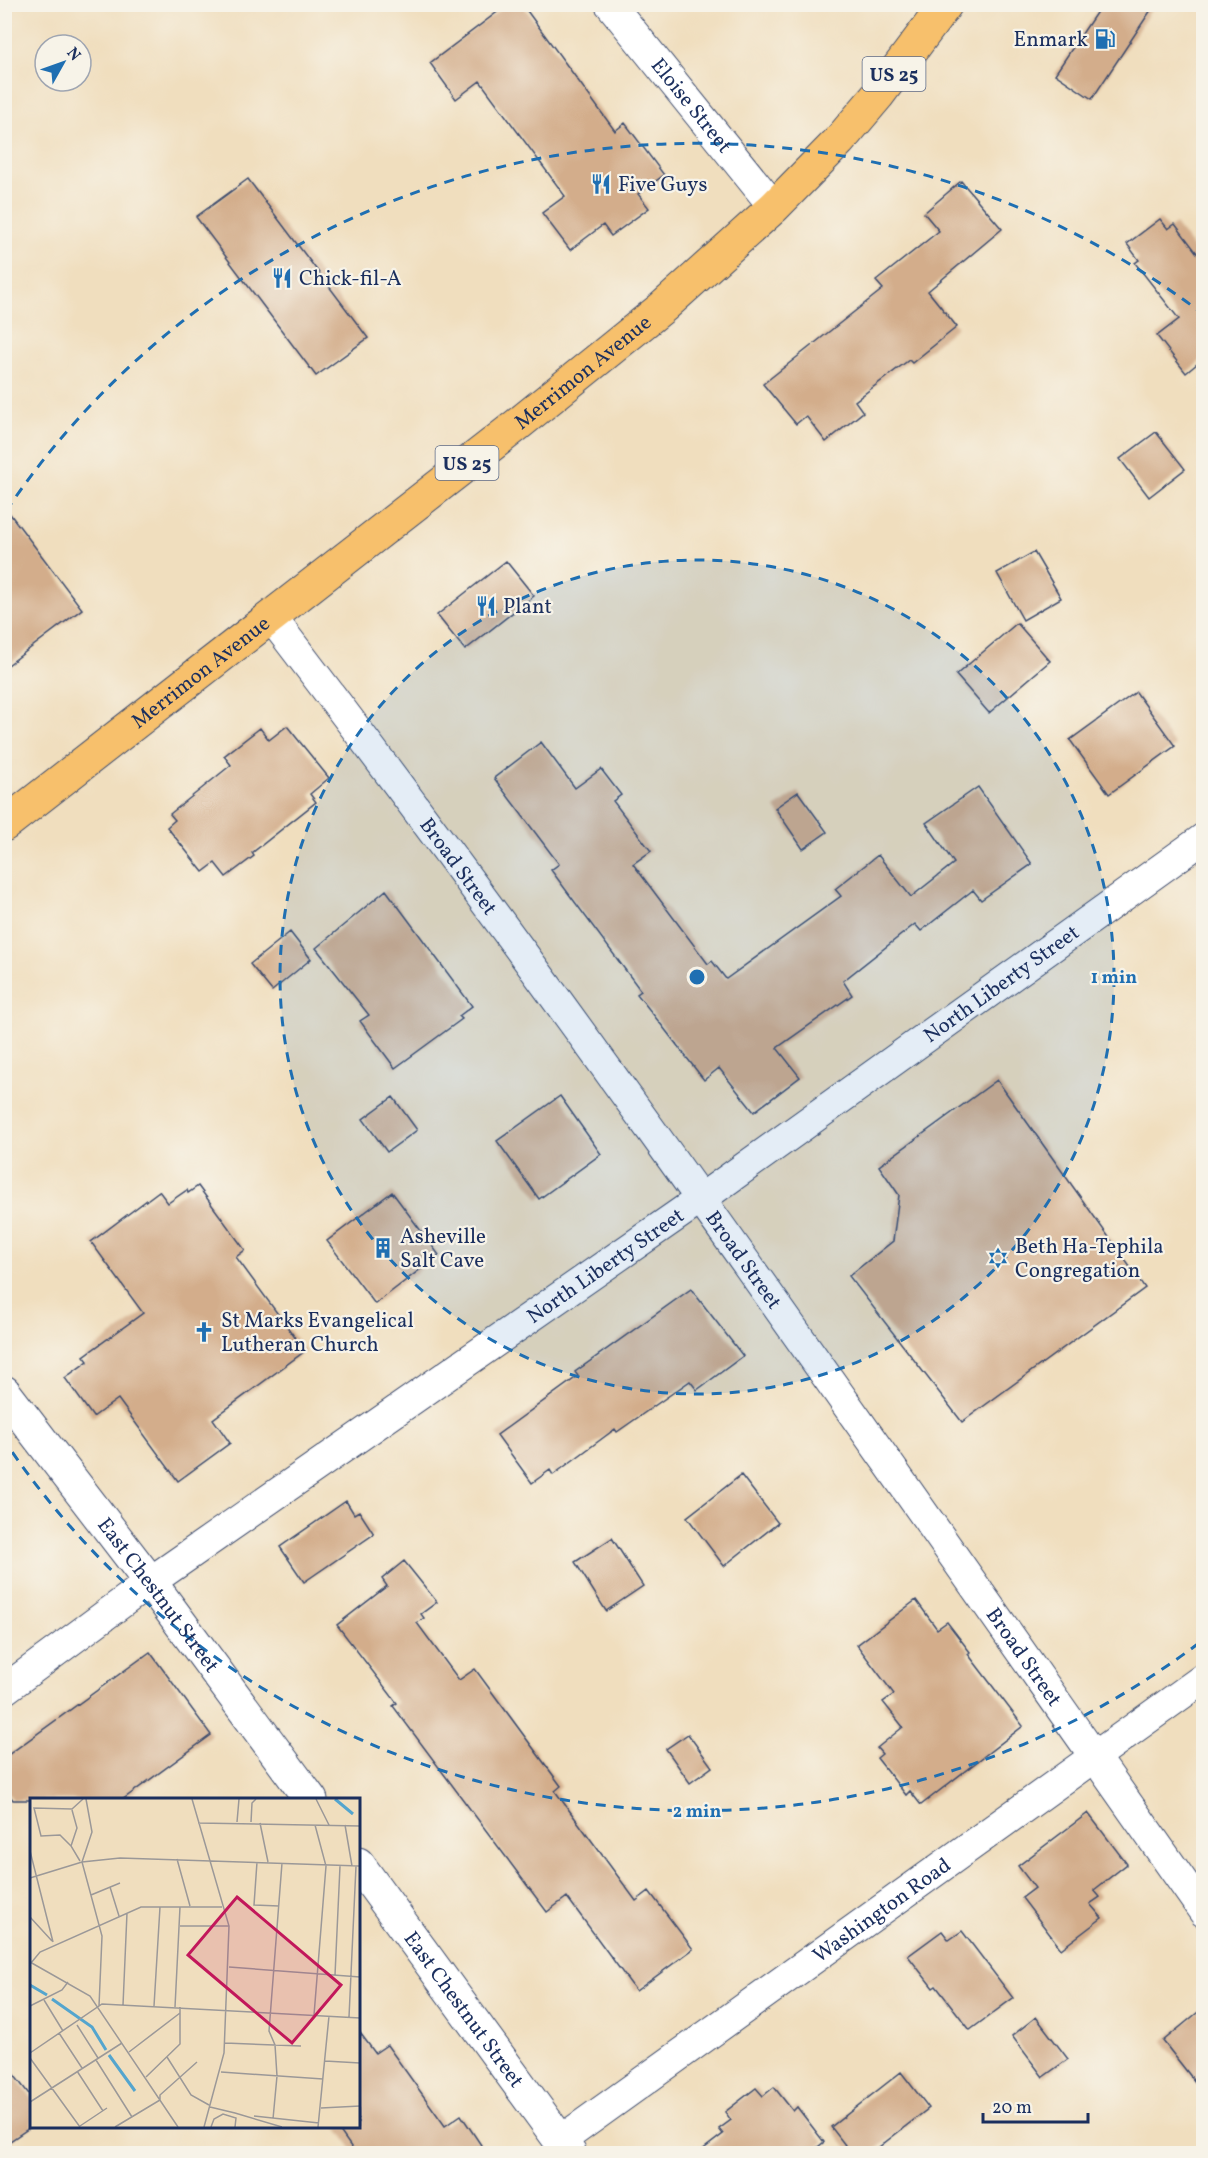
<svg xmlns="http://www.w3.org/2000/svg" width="1208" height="2158" viewBox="0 0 1208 2158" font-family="Vollkorn,serif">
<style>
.building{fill:#d3ad8b}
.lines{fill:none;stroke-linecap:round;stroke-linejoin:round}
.minor-casing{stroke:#3b496c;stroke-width:32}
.tertiary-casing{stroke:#3b496c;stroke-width:35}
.primary-casing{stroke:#3b496c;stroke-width:35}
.minor{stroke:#fff;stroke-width:30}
.tertiary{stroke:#fff;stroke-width:33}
.primary{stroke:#f7c06c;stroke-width:33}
.ring{fill:none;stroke:#1f6fb2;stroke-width:3;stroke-dasharray:10 8}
.labels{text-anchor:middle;stroke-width:4.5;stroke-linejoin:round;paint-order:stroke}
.shield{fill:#f7f3e8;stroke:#5d6a87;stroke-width:1.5}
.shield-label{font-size:20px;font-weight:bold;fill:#1b2f5e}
.poi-label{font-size:21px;fill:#1b2f5e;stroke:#f7f3e8;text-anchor:start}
.street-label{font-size:21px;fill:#1b2f5e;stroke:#f7f3e8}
.inset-river{fill:none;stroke:#54a5ce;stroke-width:3}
.inset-road{fill:none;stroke:#9b9898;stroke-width:1.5}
.view{fill:#c2185b;fill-opacity:0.15;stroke:#c2185b;stroke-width:3}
.inset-edge{fill:none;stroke:#1b2f5e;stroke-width:3}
.centre{fill:#1f6fb2;stroke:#f7f3e8;stroke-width:3}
.ring-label{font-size:18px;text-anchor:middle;font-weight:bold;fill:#1f6fb2;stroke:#f7f3e8;stroke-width:4.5;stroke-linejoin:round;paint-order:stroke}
</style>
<rect width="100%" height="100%" fill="#f7f3e8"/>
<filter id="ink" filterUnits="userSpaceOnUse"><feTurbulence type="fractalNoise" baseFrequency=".0167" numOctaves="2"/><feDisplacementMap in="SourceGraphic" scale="12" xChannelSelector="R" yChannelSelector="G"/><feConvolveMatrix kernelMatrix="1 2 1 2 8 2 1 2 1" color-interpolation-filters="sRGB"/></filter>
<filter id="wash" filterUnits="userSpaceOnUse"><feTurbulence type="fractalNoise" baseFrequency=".008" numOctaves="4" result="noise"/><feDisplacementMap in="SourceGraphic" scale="24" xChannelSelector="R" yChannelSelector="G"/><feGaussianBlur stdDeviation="1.35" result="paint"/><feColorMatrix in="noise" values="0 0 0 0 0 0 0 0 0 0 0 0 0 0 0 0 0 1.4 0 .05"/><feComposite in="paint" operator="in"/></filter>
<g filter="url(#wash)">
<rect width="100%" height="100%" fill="#f0debe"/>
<g id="blocks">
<path class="building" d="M508,4h14l93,127 10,-8 39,52 -26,19 11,14 -38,28 -8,-11 -33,25 -28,-37 23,-17 -85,-115 -24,18 -26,-36z
M1102,4h53l-63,95 -37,-25z
M248,179l120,159 -52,38 -120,-159z
M961,181l41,48 -74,62 29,36 -45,36 -3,-3 -54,41 8,11 -37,30 -20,-26 -10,8 -33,-40 120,-95 -7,-8 63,-50 -15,-18z
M1160,219l8,10 7,-5 28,37v98l-17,14 -29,-37 22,-17 -44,-56 4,-3 -12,-16z
M1156,432l29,37 -36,28 -29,-38z
M4,506l78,103 -78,59z
M1034,552l27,46 -38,22 -26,-47z
M506,561l28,35 -69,54 -28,-35z
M1017,623l33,38 -61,52 -33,-38z
M1136,692l39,54 -66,48 -39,-54z
M287,726l42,52 -19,16 6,8 -64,51 2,3 -28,21 -11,-14 -12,9 -36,-45 8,-7 -5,-6 61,-49 -7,-9 36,-28 9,12z
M541,742l34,46 26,-19 20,26 -8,6 38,50 -18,13 75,100 4,-3 14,18 115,-83 -6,-7 43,-34 33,42 43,-34 -28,-40 52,-36 54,77 -51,36 -8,-10 -52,41 -6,-7 -72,57 9,14 -75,53 23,29 -46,35 -35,-44 -15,12 -41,-53 -26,-33 4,-3 -90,-121 8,-6 -65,-86z
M798,792l29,40 -24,17 -28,-41z
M386,890l86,116 -13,10 3,3 -67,49 -35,-47 9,-6 -53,-67z
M290,932l21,27 -39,32 -22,-27z
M997,1080l148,208 -183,134 -113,-146 44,-35 6,-46 -20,-29z
M560,1096l41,58 -62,45 -42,-58z
M393,1097l24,33 -30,22 -24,-33z
M198,1186l47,64 -9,7 69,94 -92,68 17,24 -52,38 -60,-82 -25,18 -28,-39 23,-17 -4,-5 59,-43 -52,-71 68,-51 9,12 19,-13 1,3z
M392,1192l47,63 -64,49 -48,-63z
M691,1289l52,67 -46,34 -7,-9 -73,51 -2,-3 -62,46 -3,-5 -18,13 -35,-48 81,-59 -3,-4z
M741,1475l37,48 -54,43 -37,-49z
M346,1501l8,13 5,-3 15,23 -70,48 -24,-35z
M612,1538l31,48 -37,25 -31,-49z
M404,1561l33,41 -16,12 3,4 -7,5 42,57 16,-11 86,117 -6,5 81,110 13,-10 44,58 -57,42 -69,-94 -20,15 -154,-206 4,-3 -60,-78 50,-39 -5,-7z
M916,1600l21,29 10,-7 23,30 -2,2 55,72 -102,79 -11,-14 -4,4 -29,-37 5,-4 -5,-6 26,-21 -20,-25 11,-8 -37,-49z
M150,1652l61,83 -89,65h-109l-9,-12v-30z
M688,1734l24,33 -22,16 -24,-34z
M1088,1813l39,51 -33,26 6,7 -10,7 12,14 -41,31 -39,-51 13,-10 -17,-22z
M942,1931l7,9 13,-9 51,67 -43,32 -34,-44 -3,2 -25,-32z
M1203,2008v84l-40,-51z
M1036,2017l32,42 -25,18 -31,-41z
M358,2030l17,23 12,-8 58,81 16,-11 26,39h-131l-19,-27h21z
M4,2062l28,36v28l-28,19z
M901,2072l28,36 -59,46h-18l-21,-27z
M774,2087l19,24 4,-4 27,35 -15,12h-112l26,-20 -4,-5 12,-9 -6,-8 31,-24 7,8z"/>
</g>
</g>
<g filter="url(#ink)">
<use href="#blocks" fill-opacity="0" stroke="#3b496c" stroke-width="1.5"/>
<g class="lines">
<g class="minor-casing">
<g id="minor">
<path id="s1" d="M610,4l164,203"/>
<path id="s2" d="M271,617c324,422 626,860 933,1295"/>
<path id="s3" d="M4,1690l146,-108 552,-384 502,-360"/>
<path id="s4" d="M560,2141l644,-463"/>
</g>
</g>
<g class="tertiary-casing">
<g id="tertiary">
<path id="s5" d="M4,1392l146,190 161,218"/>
<path id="s6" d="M358,1864l212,290"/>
</g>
</g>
<g class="primary-casing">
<g id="primary">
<path id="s7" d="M4,825l513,-400 146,-118 111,-100 65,-66 39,-46 68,-91"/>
</g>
</g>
<use href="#minor" class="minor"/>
<use href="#tertiary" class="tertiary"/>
<use href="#primary" class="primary"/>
</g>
</g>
<circle cx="697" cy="977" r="417" fill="#1f6fb2" fill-opacity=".12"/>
<g class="ring">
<circle cx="697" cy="977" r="417"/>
<path d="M1199 1643A834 834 0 0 1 6 1443M6 511A834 834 0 0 1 1199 311"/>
</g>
<defs>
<g id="fuel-bare" transform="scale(1.62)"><path d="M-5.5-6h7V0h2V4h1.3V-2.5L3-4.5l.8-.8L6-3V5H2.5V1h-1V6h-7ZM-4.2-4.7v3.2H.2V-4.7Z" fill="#1f6fb2" stroke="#f7f3e8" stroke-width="2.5" paint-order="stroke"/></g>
<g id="restaurant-bare" transform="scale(1.62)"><path d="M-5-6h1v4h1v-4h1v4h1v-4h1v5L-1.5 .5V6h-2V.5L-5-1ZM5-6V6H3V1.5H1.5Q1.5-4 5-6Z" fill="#1f6fb2" stroke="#f7f3e8" stroke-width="2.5" paint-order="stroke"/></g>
<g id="building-bare" transform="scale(1.62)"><path d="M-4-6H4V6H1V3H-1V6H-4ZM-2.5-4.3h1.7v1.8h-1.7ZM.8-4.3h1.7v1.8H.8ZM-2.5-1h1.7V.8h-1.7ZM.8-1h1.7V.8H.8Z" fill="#1f6fb2" stroke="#f7f3e8" stroke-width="2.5" paint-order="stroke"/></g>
<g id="synagogue-bare" transform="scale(1.62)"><path d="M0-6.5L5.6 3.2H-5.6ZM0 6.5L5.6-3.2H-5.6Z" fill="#1f6fb2" stroke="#f7f3e8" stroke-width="2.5" paint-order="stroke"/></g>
<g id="church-bare" transform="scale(1.62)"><path d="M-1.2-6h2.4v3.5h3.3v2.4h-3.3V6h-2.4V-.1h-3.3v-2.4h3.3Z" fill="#1f6fb2" stroke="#f7f3e8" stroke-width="2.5" paint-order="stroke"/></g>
</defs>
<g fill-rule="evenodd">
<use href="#fuel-bare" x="1105" y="39"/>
<use href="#restaurant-bare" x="601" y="184"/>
<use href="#restaurant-bare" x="282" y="278"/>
<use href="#restaurant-bare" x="486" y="606"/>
<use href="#building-bare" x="383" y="1248"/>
<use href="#synagogue-bare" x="998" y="1258"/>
<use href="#church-bare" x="204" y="1332"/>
</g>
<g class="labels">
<g class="shield">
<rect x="862.5" y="57" width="63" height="34" rx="4.5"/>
<rect x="435.5" y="446" width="63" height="34" rx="4.5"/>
</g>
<g class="shield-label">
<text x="894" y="81">US 25</text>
<text x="467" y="470">US 25</text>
</g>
<g class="poi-label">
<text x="1088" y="46" text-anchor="end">Enmark</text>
<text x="618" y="191">Five Guys</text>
<text x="299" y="285">Chick-fil-A</text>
<text x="503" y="613">Plant</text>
<text x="400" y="1243">Asheville<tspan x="400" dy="24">Salt Cave</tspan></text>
<text x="1015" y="1253">Beth Ha-Tephila<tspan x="1015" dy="24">Congregation</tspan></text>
<text x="221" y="1327">St Marks Evangelical<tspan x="221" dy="24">Lutheran Church</tspan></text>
</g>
<g class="street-label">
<text dy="7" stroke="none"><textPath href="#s1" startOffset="130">Eloise Street</textPath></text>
<text dy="7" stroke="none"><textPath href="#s7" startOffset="735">Merrimon Avenue</textPath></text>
<text dy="7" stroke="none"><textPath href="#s7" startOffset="249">Merrimon Avenue</textPath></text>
<text dy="7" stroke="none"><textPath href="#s2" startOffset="312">Broad Street</textPath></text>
<text dy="7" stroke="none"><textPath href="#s3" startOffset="1222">North Liberty Street</textPath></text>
<text dy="7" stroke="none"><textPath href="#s2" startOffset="798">Broad Street</textPath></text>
<text dy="7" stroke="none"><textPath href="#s3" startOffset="736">North Liberty Street</textPath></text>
<text dy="7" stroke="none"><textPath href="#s5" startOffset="255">East Chestnut Street</textPath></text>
<text dy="7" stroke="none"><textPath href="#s2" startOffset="1284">Broad Street</textPath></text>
<text dy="7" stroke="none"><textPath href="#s4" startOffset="396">Washington Road</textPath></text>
<text dy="7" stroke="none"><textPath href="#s6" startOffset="180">East Chestnut Street</textPath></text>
</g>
</g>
<g transform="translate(30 1798)">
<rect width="330" height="330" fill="#f0debe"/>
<path class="inset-river" d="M305,1l18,15M0,187l17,10M22,201l40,28 14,23M79,257l26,36"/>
<path class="inset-road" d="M56,1l6,33 -10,30 20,74 -3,70M162,1l37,127 -5,127 -20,74M286,1l13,26M42,12l5,18 -6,18 9,15M207,24l2,-23M221,24l1,-19 4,-4M168,25l162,3M230,25l8,39M315,27l7,41M41,48l-11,-11 -19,1 -7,-28 38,1 11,-10M0,53l23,91M147,61l13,47M227,64l-3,43 25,1M0,80l52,-16 38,-4 240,8M80,89l9,29M61,97l29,-12M0,119l22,24M150,128h49M0,164l60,34 88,131M1,165l9,-11 101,-45h81M199,169l131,10M305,177l5,-109M14,202l19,31M93,207l4,-92M0,208l32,-16 6,-8M124,208l6,-99M145,209l5,-100M284,217l12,-149 -11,-41M319,219l7,-151M47,227l21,33M29,235l23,35M195,245l76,3M99,254l51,-39M0,255l72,-49 258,14M137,259l24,38 18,10M0,260l50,69M66,262l36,57M295,263l35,2M47,273l26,40M191,274l102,7M116,279l34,-33v-37M0,304l92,-59M180,309l25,6M291,310l39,-2M205,315l47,14M224,318l65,7M243,321l4,-43 -2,-31 -6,-14 13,-168M50,328l27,-18M85,329l45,-27v-5l37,-33M181,329l3,-8 9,-5 13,4 -1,9M288,329l11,-111"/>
<path class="view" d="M207,99l104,88 -49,58 -104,-88z"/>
<rect width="330" height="330" class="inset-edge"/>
</g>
<circle cx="697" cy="977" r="9" class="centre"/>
<g class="ring-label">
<text x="1114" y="983">1 min</text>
<text x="697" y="1817">2 min</text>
</g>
<rect width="1208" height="2158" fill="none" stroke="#f7f3e8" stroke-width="24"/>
<g transform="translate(63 63) rotate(50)"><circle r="28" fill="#f7f3e8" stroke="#9fa5b1" stroke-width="1.5"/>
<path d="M0-4.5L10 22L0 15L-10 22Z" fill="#1f6fb2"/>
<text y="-9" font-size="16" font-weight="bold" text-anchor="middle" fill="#1b2f5e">N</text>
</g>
<path d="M983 2113v9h105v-9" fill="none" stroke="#1b2f5e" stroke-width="3"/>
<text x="992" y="2113" font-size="18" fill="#1b2f5e" stroke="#f7f3e8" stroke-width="4.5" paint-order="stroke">20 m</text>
</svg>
